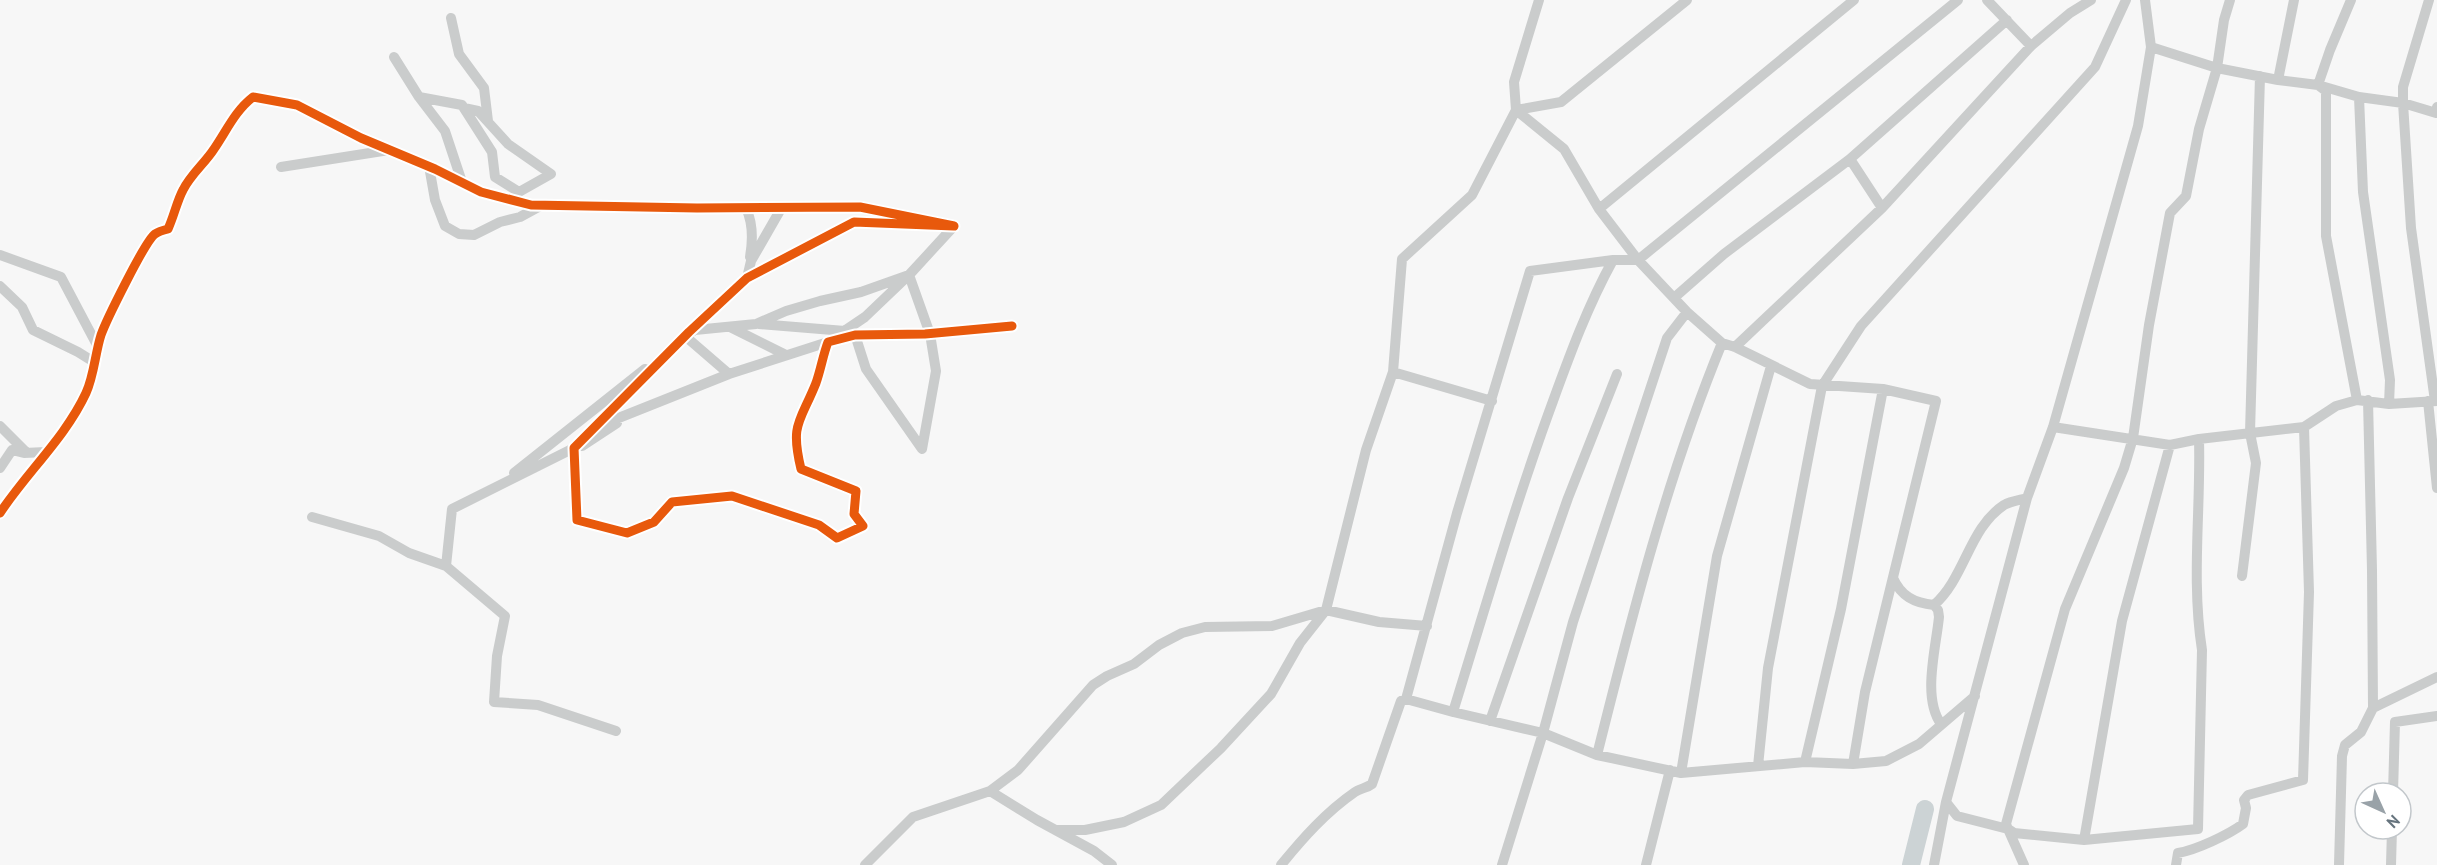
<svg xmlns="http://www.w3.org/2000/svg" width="2437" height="865" viewBox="0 0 2437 865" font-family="'PT Sans',sans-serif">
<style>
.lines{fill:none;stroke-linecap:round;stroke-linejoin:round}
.river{stroke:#ccd3d5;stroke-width:18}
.street{stroke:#cacccc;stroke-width:10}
.cycleway-casing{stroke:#fff;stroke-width:13}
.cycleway{stroke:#e8590c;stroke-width:9}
</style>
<rect width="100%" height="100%" fill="#f7f7f7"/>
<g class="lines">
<path class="river" d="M1911,865l14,-56"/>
<path class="street" d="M1539,0l-25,82 2,28 48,39 35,60 39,51 49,52 35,31 13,4 75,37 73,5 53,12 -71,291 -12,72
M1987,0l44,46
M2351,0l-21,50 -12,35 8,6v145l31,164
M2429,0l-26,87v16l8,125 24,173
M451,18l8,36 25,34 4,33
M2151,47l66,21 61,12 40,5 41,12 44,6 33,10 1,-6
M394,57l25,40 26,34 17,51
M2278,80l16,-80
M419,97l43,8 30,47 3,25 24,15 32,-18 -43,-30 -30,-33 -14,-3
M2359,97l4,95 27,188 -1,24
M1850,159l32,49
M429,166l6,34 10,26 14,8 15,1 26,-13 20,-5 22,-12
M281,167l108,-17
M746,208c7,15 7,32 4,49
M1599,209l255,-209
M0,255l61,22 37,70
M909,275l-44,42 -37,25 -99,32 -44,-38 10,-6 61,-6 30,-13 34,-10 41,-9z
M747,278l4,-17 31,-54
M0,286l22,21 11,23 45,22 16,10
M1675,297l49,-43 126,-95 157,-139
M759,324l86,7
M730,327l56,28
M857,341l9,28 56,80 14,-78 -6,-37 -21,-59 45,-49
M1735,347l147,-139 149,-162 39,-33 21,-13
M1393,372l99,29
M2368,400l4,170 1,138
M2428,401l9,87
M601,425l128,-51
M0,426l27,27
M2053,427l117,18 29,-6 105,-12 32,-21 21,-6 32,4 48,-3
M2199,439c2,70 -8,141 3,211l-4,179 -114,11 -70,-7 -6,-4 -2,-5 59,-215 59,-141 9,-30 16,-113 21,-112 16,-17 13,-67 18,-61 7,-48 6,-20
M582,446l35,-23
M574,448l-122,61 -6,57 59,50 -8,40 -3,46 44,3 78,26
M0,468l12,-18 12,3 22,-1
M514,473l131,-104
M0,513c27,-41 65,-75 86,-120 8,-17 9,-39 15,-58 5,-14 44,-94 54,-101 3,-2 9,-4 13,-5 6,-13 9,-28 15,-39 8,-16 22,-27 31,-41 13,-19 21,-38 39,-52l44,8 64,33 74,31 46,23 50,13 166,3 163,-1 94,19 -100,-4 -107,56 -58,54 -115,116 3,72 50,13 27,-11 18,-20 60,-6 87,29 18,13 26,-12 -9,-12 2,-23 -55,-22c-11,-46 -1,-46 15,-86 5,-14 7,-28 12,-41l27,-7 70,-1 87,-8
M312,517l67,19 30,17 37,13
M2242,576l14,-113 -6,-30 10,-357
M1893,578c8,18 21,25 41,27 31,-27 35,-77 70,-100 7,-4 16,-5 23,-7
M1934,605l4,5 1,7c-3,31 -17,81 2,107
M1406,699l47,13 90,21 54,22 84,18 124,-11 48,2 33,-3 33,-17 56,-48
M1453,712c31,-100 60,-201 96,-300 19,-52 37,-103 64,-152h25l320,-260
M1490,721l78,-223 49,-124
M1597,755c35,-140 70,-278 125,-412
M1805,762l36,-153 42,-220
M1758,766l10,-98 54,-282 39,-60 234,-259 31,-67
M1681,773l36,-217 54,-190
M990,791l28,-21 75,-85 14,-9 27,-12 25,-19 23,-12 23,-6 67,-1 54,-16 53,12 48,4
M2393,793l2,-71 42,-6
M1055,830h30l39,-8 37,-17 60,-57 50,-54 29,-51 26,-33 40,-160 27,-78 9,-113 70,-64 44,-85 45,-8 126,-102
M2084,840l38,-219 48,-176
M865,865l48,-48 77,-26 47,29 57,31 18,14
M1281,865c22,-27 45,-53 74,-73 6,-4 12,-4 17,-8l29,-83 5,-2 51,-186 73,-242 83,-11
M1502,865l41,-132 30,-111 94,-284 20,-26
M1646,865l24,-95
M1934,865l12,-63
M2024,865l-16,-36 -51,-13 -11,-14 81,-304 26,-71 85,-301 13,-79 -6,-47
M2176,865l2,-12c18,-3 50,-18 65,-29l3,-16 -2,-8 4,-5 55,-15 6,-188 -5,-165
M2339,865l3,-109 3,-11 16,-13 12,-24 64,-31
M2391,865l1,-36"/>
<g class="cycleway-casing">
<path id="cycleway" d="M0,513c27,-41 65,-75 86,-120 8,-17 9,-39 15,-58 5,-14 44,-94 54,-101 3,-2 9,-4 13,-5 6,-13 9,-28 15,-39 8,-16 22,-27 31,-41 13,-19 21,-38 39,-52l44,8 64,33 74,31 46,23 50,13 166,3 163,-1 94,19 -100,-4 -107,56 -58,54 -115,116 3,72 50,13 27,-11 18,-20 60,-6 87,29 18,13 26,-12 -9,-12 2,-23 -55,-22c-11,-46 -1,-46 15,-86 5,-14 7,-28 12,-41l27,-7 70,-1 87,-8"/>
</g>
<use href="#cycleway" class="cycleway"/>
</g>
<g transform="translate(2383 811) rotate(135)"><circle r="28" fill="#ffffff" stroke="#c2c7cb" stroke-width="1.5"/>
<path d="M0-4.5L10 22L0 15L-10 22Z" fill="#99a2a8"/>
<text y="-9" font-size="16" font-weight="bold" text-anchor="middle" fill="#66747e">N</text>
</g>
</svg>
